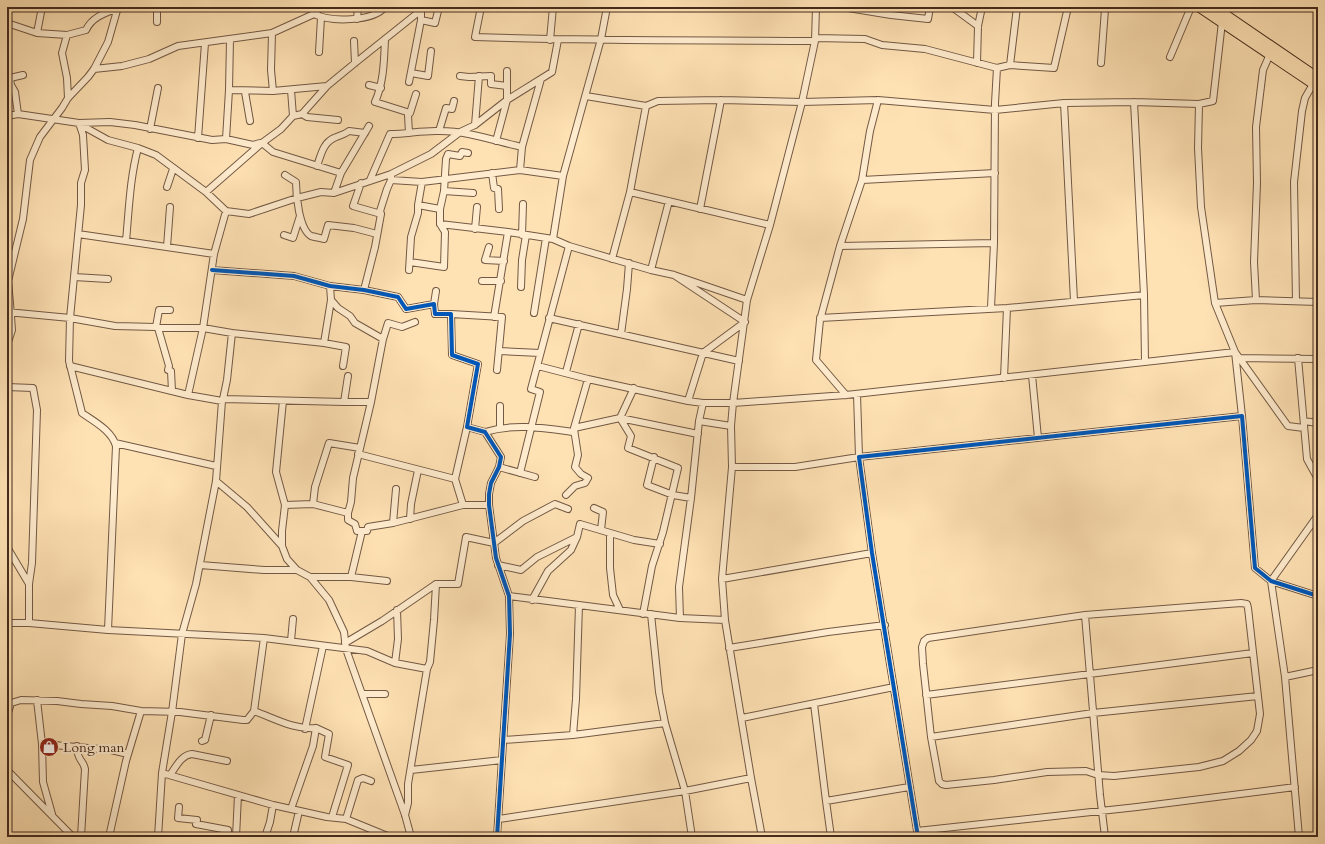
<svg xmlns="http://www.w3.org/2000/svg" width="1325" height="844" viewBox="0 0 1325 844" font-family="Cardo,serif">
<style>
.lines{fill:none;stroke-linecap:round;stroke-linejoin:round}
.minor-casing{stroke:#735944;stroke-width:8}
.primary-casing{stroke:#442b1e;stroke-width:11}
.minor{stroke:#ffecce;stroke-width:6}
.primary{stroke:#ffe2b4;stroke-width:9}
.cycleway-casing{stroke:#ffecce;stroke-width:6}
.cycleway{stroke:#0057b8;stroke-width:4}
.labels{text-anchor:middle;stroke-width:4;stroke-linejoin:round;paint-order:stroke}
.poi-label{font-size:14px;fill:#442b1e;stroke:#ffecce;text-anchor:start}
</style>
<rect width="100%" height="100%" fill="#ffe2b4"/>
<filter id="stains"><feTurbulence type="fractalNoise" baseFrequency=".005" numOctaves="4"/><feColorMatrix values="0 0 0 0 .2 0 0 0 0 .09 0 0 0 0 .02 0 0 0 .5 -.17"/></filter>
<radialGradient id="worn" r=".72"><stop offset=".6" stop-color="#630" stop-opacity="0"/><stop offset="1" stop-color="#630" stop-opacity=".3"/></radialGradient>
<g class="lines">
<g class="minor-casing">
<path id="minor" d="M157,7v15
M481,7l-6,30c113,4 226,3 340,4
M842,7l49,8 37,4 2,-12
M952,7l26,19
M1100,7l5,2 -4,54
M314,14l7,-7
M357,19l1,-12
M421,20l14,3 4,-16
M1222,22l-9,79 -14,3 -1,44 3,59 14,96 20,49 53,74 16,2
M7,23l30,10 30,2 19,-5c6,-13 19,-17 32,-22
M37,33l5,-26
M272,33l-1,37 2,21
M67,35l-5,18 5,25 1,20
M815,38l50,1 17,6 43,4 72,19
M385,39c-1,21 -1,43 -10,63l35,11 -2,2 1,18
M550,40l3,-33
M354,41l1,22
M319,52l2,-34
M1170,57l21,-50
M977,63l1,-37 4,-19
M1010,65l44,3 14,-61
M94,69l28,-3 27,-7 29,-13 94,-13 42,-19c16,8 59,8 71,-7
M411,73l17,3 3,-25
M460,76l9,1 22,-1v8l16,2
M7,78h3l1,7 4,7 3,22
M10,78l13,-3
M409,82l12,-62v-9
M369,85l12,3
M229,90l44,1 54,-5
M291,90l2,26
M245,92l5,29
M586,96l60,10 12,-5 63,-1 81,2 76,-2 117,10 69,-7 70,-1 65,2
M1134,102l10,193 1,67
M1064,103l10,198
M410,113l6,-19
M302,114l5,3 31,3
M7,116l11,-2 61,9 31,-1 25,3 77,15 14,-1 27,6 7,-2
M79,123l4,12 2,35 -4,13v22l-11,113 -1,43 13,52c13,9 30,18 34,33l-8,184
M81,125l27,15 30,8 18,7 50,37 20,19 23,3 48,-16 24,-6 13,1 57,-19 40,-20 29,-22 15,-7 32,-25 45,-28 6,-32
M475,125l4,-49
M150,129l8,-41
M439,131l7,-23 6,1 2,-8
M198,138l7,-95
M226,139l3,-49 1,-51
M496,141l11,-41v-29
M262,143l11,9 68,21
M317,166c4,-11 6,-23 17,-28 6,-3 10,-3 15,-7l16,2
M520,170l2,-23 19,-68
M492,173l2,15 4,1 1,20
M285,175l11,7c0,13 3,47 15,54 4,1 9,2 13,3l4,-14 26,3 23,6
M370,180l20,-46c17,0 33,-4 50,-3 28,0 55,10 82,16
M391,180l31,2 98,-12 43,6
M862,180l8,-49 8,-31
M361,183l-8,23 28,8
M167,187l6,-18
M444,191l29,2
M206,192l56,-49 19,-14 12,-13 9,-2 25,-28 28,-23 70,-56
M630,192l140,33
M334,193l7,-20 28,-47
M418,205l22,4
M700,209l21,-109
M440,224l68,8
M475,229l2,-22
M78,234l136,20
M284,235l9,3 7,-22
M522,235l1,-31
M126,241c3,-32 4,-63 12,-93
M569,246l82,24 23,5 73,25
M840,246l154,-3
M167,247l3,-40
M489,247l-4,13 19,1
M612,259l18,-67 16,-86
M410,262l34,5 1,-35 -5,-8v-15l4,-18 2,-32 2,-5 12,2 2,-4 6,1
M212,270l82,6 36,10 34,4 34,7 8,12 28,-5 1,10h16l1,41 26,9 -11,63 18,5 16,25 -2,10 -8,16 -2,11v11l7,53 13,38 1,38 -13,203
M409,270l2,-33 7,-24v-8l4,-23
M651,270l18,-69
M674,275l71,47 -42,31 -15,48
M74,277l34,2
M482,281h19
M330,286l1,14 7,8 12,8 5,7 28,16
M521,287l1,-27 4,-25
M364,290l11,-43 6,-33 -1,-3 7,-22 4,-9v-4
M1256,300l-2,-38 3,-79 -1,-56 7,-57 7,-16
M1296,301l-2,-119 8,-71 3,-13 8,-14
M1215,303l41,-3 62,2
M434,304l2,-13
M991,308l3,-65 1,-140 2,-35 13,-3 7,-58
M7,312l63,6 45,8 41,1 2,1h45l29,5 92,10 22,4 -3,19
M534,313l12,-75
M451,314l51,3 -5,53
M494,317l14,-85 45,7 10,-63 38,-137 6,-32
M549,318l190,43
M820,318l187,-10 137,-13
M415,322l-13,5 -14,-4 -5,16 -12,63 -18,76 -2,24 -3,11v7l7,4 2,7h10l1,-4 25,-4 70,-18
M156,327l3,-17h11
M158,328l11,38 -1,4 3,1 1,20
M621,334l6,-45 2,-26
M324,343l7,-43
M7,345l5,-15 -2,-27 -2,-22 15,-62 7,-59 10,-23 22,-29 6,-10 20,-21 6,-8 14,-27 10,-35
M499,351l41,2
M1240,358l78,1
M1298,358l9,101 11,20
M70,366l118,29 34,6 1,-2 121,3h27
M538,366l50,13 100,22 15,2h30l113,-8 389,-43 7,64
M566,372l13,-48
M1032,375l6,63
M1004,378l3,-70
M7,387l26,1 4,22 -5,153 -3,21
M634,388l-14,30 11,18 -3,12 50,20 -15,64 -11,34 -9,48
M188,395l15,-67 11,-74 12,-43
M846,395l-30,-35 4,-40 20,-74 22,-66 133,-7
M223,399l4,-19 5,-47
M344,402l4,-26
M699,421l32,5
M1304,421l14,2
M467,427l-12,52 8,26h26
M500,427v-21
M574,428l14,-49
M485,432c29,-9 59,-4 88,0l1,-4 46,-10 78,16
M115,443l101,23
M358,454l97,25
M654,457l-7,28 26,10 18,3
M499,467l36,10
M732,467h63l64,-10 -2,-63
M520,473l20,-81 -9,-3 38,-143 -16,-7
M216,481l31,26 35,39 5,13 10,11 13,7 19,23 15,32 2,17 59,166 6,22
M566,495l9,-9 10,-3 3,-5 -7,-4 -6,-7 3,-12 -4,-26
M313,504l2,-17 14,-44 31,5
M285,505l28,-1 35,9
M594,508l9,4 -2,18
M410,519l1,-15 7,-34
M393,523l3,-34
M610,533v35l3,27 7,15
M282,546v-15l3,-26 -9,-33 7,-71
M7,547l22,37v39
M200,565l64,5h33
M498,565l23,5 16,-13 40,-20 3,-13 54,16 26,4
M310,577h41l36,4
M351,577l11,-46
M722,579l150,-26
M509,596l171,22 45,2
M532,600l16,-29 23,-21 6,-13
M1241,603l6,1 1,4 12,106 -3,17 -6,9 -12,11 -16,10 -24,6 -85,9 -16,-1 -12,-4 -39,1 -53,8 -48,5 -4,-1 -3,-3 -8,-44 -8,-73 -1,-17 2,-6 4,-3 157,-23z
M651,614l8,78 6,31 20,68 7,46
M1085,615l15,180 5,42
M680,618l-1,-31 12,-89 8,-77 4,-18
M7,623h22l79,7 156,8 103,13 28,12 32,6 -19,115v19l-3,12
M291,641l2,-22
M345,643l37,-22 54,-37h22l8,-47 28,6 29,-22 32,-17 13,5
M729,648l99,-16 57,-7
M395,663l3,-24 -1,-29
M427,669l3,-7 4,-42 2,-36
M1285,677l33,-7
M362,694h23
M926,695l327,-42
M37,700l5,44 1,38 9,32
M7,702l4,1 10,-3 36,1 24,3 31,2 29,5 39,1 63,8h4l7,-9 10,-73
M814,704l12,97 5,36
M254,711c20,7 40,19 62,17l-3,18 -22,63
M7,716l4,-13
M742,718l152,-31
M316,728l13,6 -4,23 23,8 -16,52
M305,729l18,-83
M573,735l3,-36 3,-94
M931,737l162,-24 165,-17
M503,740l70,-5 92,-12
M202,741l3,-1 6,-25
M42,744l69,6 17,4
M77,746c0,15 6,13 8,23l-4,68
M7,770l66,67
M411,770l91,-10
M162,773l111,32 54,12 19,2 44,18
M170,775c6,-8 11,-20 22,-21l35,7
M751,778l-26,-158 -3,-41 10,-112 -1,-41 2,-23 14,-103 23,-75 32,-123 13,-61 1,-34
M826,801l83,-14
M179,807l-1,11 19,2 -1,4 32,6v6l2,1
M346,819l12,-39 5,-2 8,3
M499,819l186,-28 66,-13 11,59
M917,831l220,-24 158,-20
M109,837l17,-76 15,-50
M158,837l4,-64 10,-61 10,-78 14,-50 20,-103 6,-80
M236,837l2,-42
M265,837l5,-15 3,-17
M293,837l6,-26
M918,837l-46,-284 -13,-96 383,-41 13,152 16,13 47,15
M1299,837l-14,-160 -14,-96 47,-66"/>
</g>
<g class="primary-casing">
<path id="primary" d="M1199,7l119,80
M1214,7l104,71"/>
</g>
<use href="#minor" class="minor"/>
<use href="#primary" class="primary"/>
<g class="cycleway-casing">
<path id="cycleway" d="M212,270l82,6 36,10 34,4 34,7 8,12 28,-5 1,10h16l1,41 26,9 -11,63 18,5 16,25 -2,10 -8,16 -2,11v11l7,53 13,38 1,38 -13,203
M918,837l-46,-284 -13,-96 383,-41 13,152 16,13 47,15"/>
</g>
<use href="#cycleway" class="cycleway"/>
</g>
<defs>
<g id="shop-disc" transform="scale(1)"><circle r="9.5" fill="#8f2418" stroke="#ffecce"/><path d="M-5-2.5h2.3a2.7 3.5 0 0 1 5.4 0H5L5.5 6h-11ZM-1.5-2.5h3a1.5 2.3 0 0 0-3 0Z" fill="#fff"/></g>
</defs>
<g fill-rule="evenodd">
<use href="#shop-disc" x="49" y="747"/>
</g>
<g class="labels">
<g class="poi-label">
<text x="63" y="752">Long man</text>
</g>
</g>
<rect width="1325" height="844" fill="none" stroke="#ffe2b4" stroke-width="24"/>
<rect x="8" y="8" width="1309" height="828" fill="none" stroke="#442b1e" stroke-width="2"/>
<rect x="12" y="12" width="1301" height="820" fill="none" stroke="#442b1e"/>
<rect width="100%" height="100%" filter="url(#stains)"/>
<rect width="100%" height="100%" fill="url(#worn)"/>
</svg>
